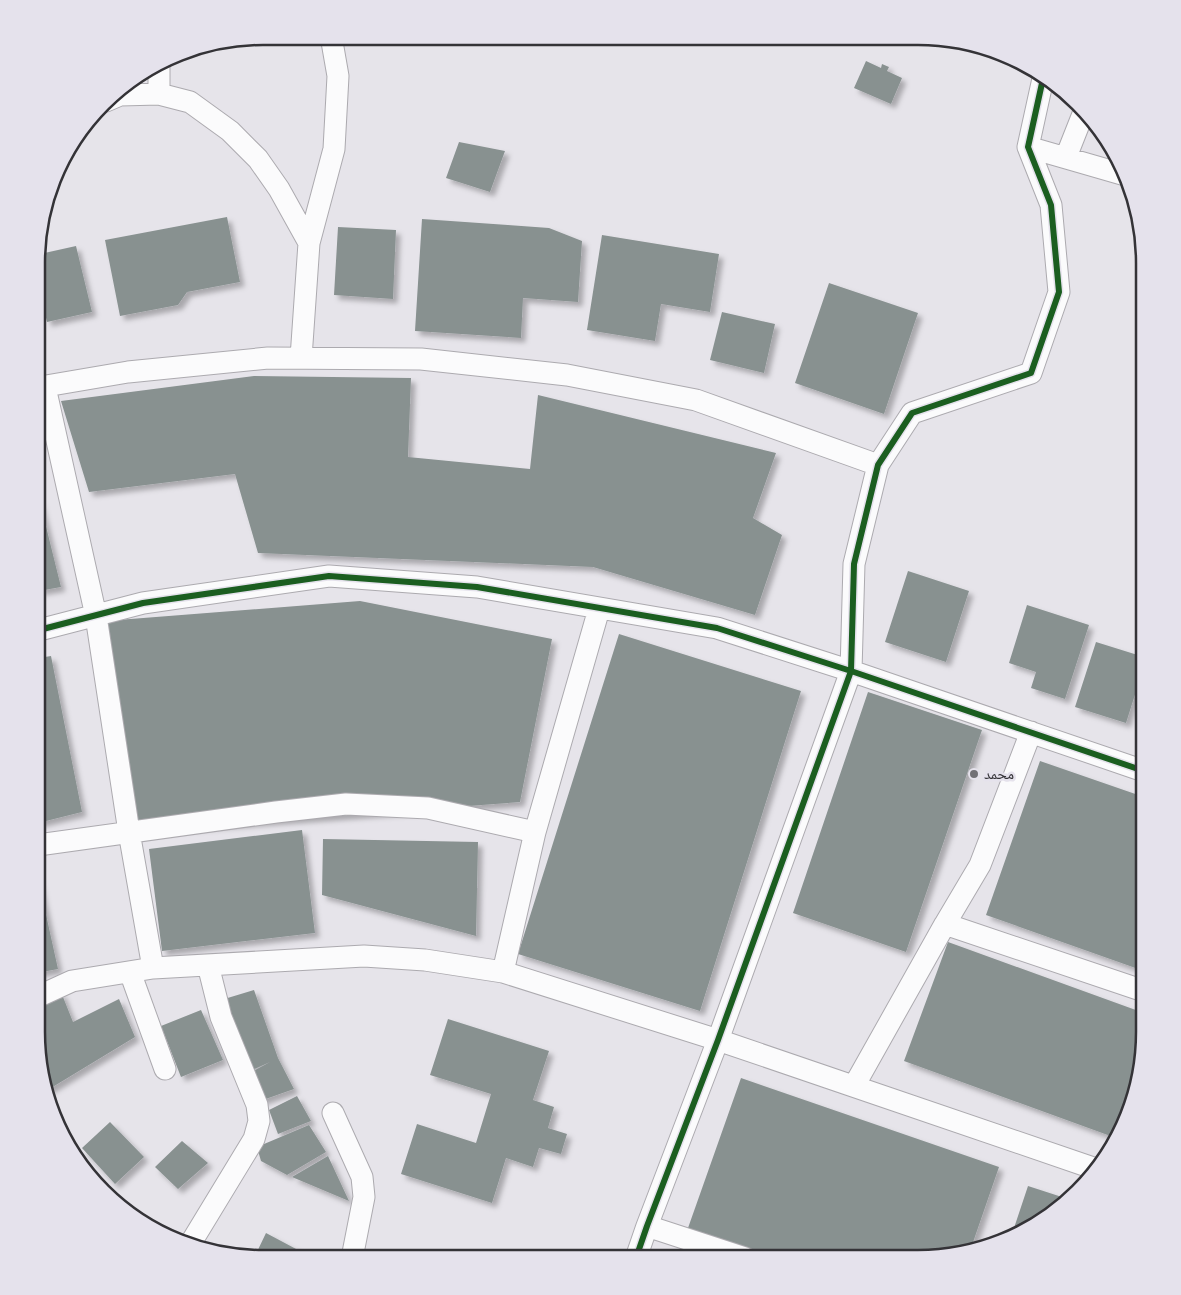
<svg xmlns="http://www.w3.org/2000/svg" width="1181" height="1295" viewBox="0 0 1181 1295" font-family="'Nunito Sans','Noto Naskh Arabic',sans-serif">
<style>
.building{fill:#889190;filter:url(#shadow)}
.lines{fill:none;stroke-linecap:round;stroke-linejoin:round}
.street-casing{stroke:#acaaaf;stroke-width:23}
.street{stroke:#fbfbfc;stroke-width:21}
.cycleway-casing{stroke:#e5e2ec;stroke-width:9}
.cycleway{stroke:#1b5e20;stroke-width:6}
.poi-dot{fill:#727176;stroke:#e5e2ec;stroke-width:2}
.labels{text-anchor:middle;stroke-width:5;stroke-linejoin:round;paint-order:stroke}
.poi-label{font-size:15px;fill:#343337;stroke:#e5e2ec;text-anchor:start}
.rim{fill:none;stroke:#343337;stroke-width:2.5}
</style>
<defs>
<filter id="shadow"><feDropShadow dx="4.5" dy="4.5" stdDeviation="2.5" flood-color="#0004"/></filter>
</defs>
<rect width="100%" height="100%" fill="#e6e4ea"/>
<path class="building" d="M866,61l15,7 1,-4 7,3 -2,4 15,7 -11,26 -37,-16z
M459,142l46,9 -15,41 -44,-14z
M227,217l13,65 -53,10 -9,13 -58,11 -15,-76z
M422,219l127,9 33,13 -4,61 -55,-4 -2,40 -106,-7z
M338,227l58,3 -3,69 -59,-4z
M602,235l117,19 -9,58 -49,-8 -6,37 -68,-11z
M76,246l16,66 -45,10 -7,-30v-38z
M829,283l89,30 -34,101 -89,-31z
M722,312l53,12 -11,49 -54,-13z
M254,376l157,2 -3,79 122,12 8,-74 238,58 -23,65 29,17 -27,80 -162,-48 -335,-14 -23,-79 -146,18 -28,-91z
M39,498l22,89 -22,4z
M908,571l61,20 -23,71 -61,-20z
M360,601l192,38 -32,163 -399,30 -16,-211z
M1027,605l62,20 -24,74 -34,-11 5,-16 -27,-9z
M619,634l182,57 -101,320 -182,-57z
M1096,642l48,15v9l-18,57 -51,-16z
M51,656l31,156 -44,11 1,-165z
M868,692l114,38 -76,222 -113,-39z
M1144,701v28l-8,-3z
M1040,761l104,36v174l-158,-56z
M302,830l13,103 -153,18 -13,-102z
M323,839l155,3 -2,94 -154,-41z
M38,878l20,91 -21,4z
M948,942l196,71v33l-28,92 -212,-77z
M254,990l24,68 16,31 -34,12 -12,-27 22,-12 -20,9 -29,-71z
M61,992l12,30 46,-23 16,38 -89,54 -9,-45v-42z
M201,1010l22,50 -42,17 -20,-51z
M448,1019l101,32 -16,49 21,7 -6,21 19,6 -6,20 -22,-6 -6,19 -27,-9 -14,45 -91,-29 16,-50 59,19 15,-49 -61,-19z
M741,1078l258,89 -29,84 -38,7h-155l-89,-30z
M297,1096l14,25 -33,13 -9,-24z
M110,1122l34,35 -29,27 -33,-36z
M309,1125l17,27 -39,23 -26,-14 -4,-14z
M182,1141l26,22 -30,26 -23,-22z
M328,1156l21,45 -57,-24z
M1028,1186l37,12 -21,23 -33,16z
M266,1233l47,25h-59z"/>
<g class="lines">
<g class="street-casing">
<path id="street" d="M159,94v-28
M106,101l14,-6 39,-1 31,8 40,29 28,28 21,30 30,54
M1028,147l97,28
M1066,157l17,-43
M301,358l8,-115 25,-94 4,-73 -7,-40
M40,387l88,-15 140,-14 153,1 146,16 129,25 182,65
M45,387l51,229 33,216 24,136
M39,630l104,-27 186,-27 148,11 240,41 134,43 293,100
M38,845l238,-33 70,-8 82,4 107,24
M945,924l199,67
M130,972l35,97
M503,972l32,-140 64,-223
M37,997l35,-16 81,-13 211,-12 61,4 78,12 215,68 375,128
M854,1086l91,-162 35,-59 51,-133
M333,1113l29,64 2,20 -12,61
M647,1226l98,32
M192,1241l62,-102 5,-18 -2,-16 -36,-88 -13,-52
M636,1258l11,-32 71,-186 133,-369 3,-107 24,-99 34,-52 119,-40 28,-81 -8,-87 -23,-58 16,-73"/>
</g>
<use href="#street" class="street"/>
<g class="cycleway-casing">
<path id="cycleway" d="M39,630l104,-27 186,-27 148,11 240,41 134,43 293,100
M636,1258l11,-32 71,-186 133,-369 3,-107 24,-99 34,-52 119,-40 28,-81 -8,-87 -23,-58 16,-73"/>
</g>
<use href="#cycleway" class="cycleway"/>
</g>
<circle class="poi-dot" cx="974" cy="774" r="5"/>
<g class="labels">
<g class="poi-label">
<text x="984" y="779">محمد</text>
</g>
</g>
<path d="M0 0H1181V1295H0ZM263 45H918A218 218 0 0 1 1136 263V1032A218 218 0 0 1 918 1250H263A218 218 0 0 1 45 1032V263A218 218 0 0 1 263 45Z" fill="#e5e2ec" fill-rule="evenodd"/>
<path class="rim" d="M263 45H918A218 218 0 0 1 1136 263V1032A218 218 0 0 1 918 1250H263A218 218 0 0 1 45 1032V263A218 218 0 0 1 263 45Z"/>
</svg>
